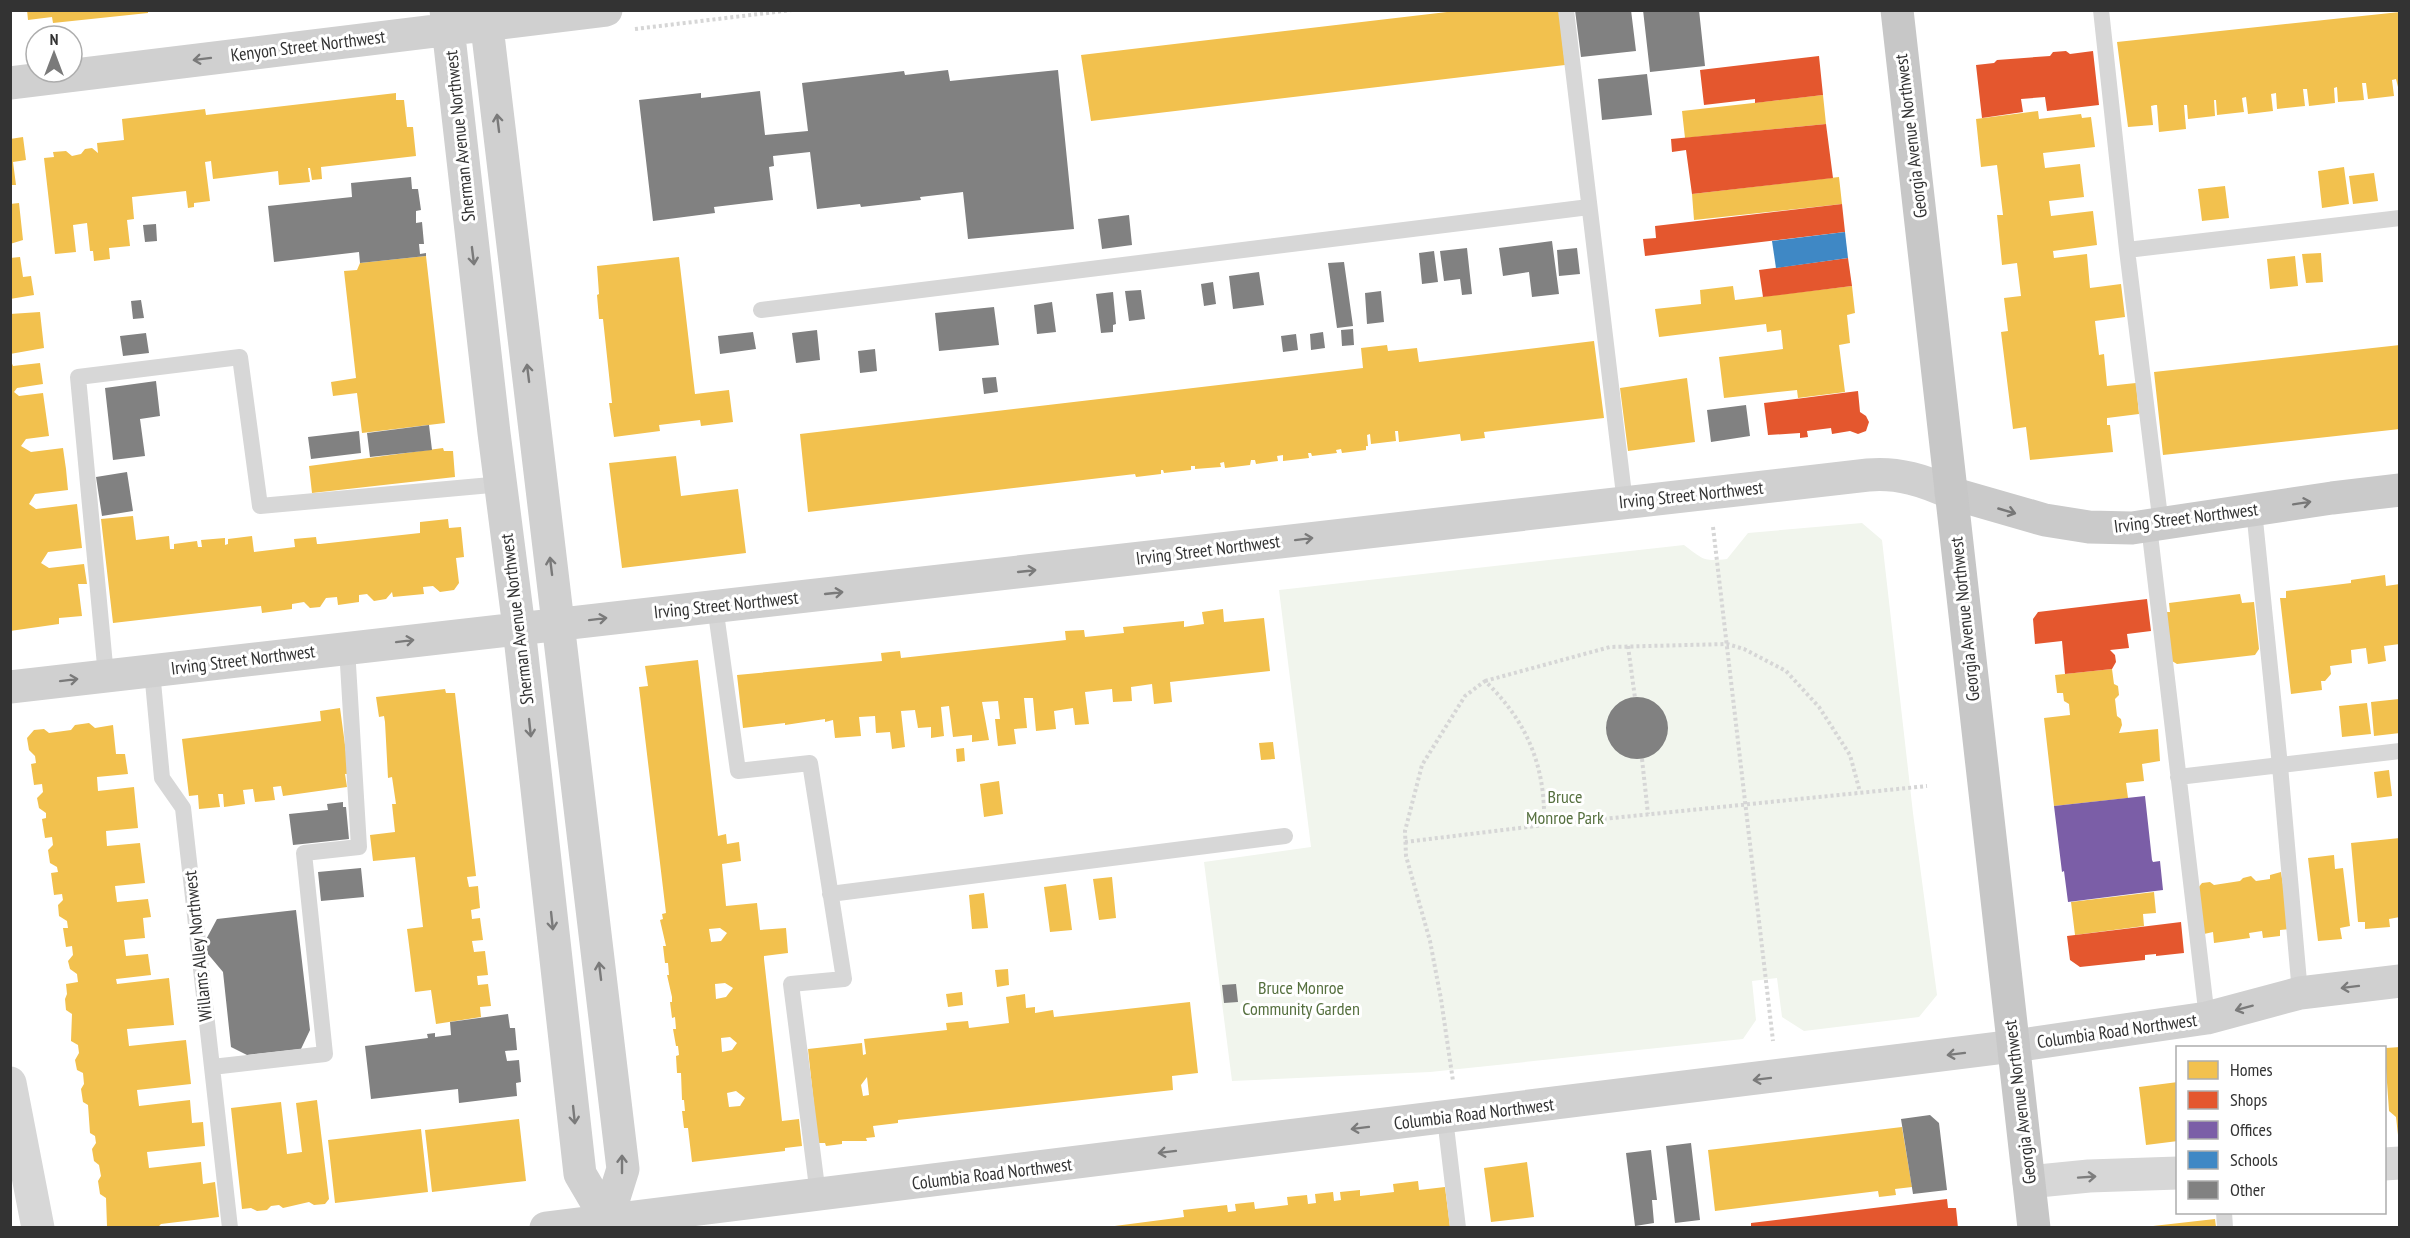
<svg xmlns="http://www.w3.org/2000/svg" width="2410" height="1238" viewBox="0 0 2410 1238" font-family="'PT Sans Narrow',sans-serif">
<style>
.green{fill:#f1f5ed}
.homes{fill:#f2c14e;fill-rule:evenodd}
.shops{fill:#e4572e}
.offices{fill:#7b5ea7}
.schools{fill:#3f88c5}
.building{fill:#818181}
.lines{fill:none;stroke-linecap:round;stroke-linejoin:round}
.path{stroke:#d6d6d6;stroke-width:4;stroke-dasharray:3 3;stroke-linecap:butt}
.service{stroke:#d7d7d7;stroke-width:16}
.minor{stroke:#d7d7d7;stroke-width:33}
.tertiary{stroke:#d7d7d7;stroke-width:33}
.secondary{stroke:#d0d0d0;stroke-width:33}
.primary{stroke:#cacaca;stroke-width:33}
.trunk{stroke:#c7c7c7;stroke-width:33}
.oneway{stroke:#7a7a7a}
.oneway2{stroke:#777}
.oneway3{stroke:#7d7d7d}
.labels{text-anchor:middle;stroke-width:6;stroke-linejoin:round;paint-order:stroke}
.street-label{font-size:18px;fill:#333;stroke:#fff}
.park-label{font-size:18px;fill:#56703f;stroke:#fff}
</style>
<rect width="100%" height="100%" fill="#fff"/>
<path class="green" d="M1862,523l20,17 31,273 24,182 -18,22 -115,14 -22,-14 -5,-39 -25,3 4,39 -13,19 -313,33 -198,9 -28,-219 107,-15 -32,-257 405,-45c19,14 19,17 43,14l21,-26z"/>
<path class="homes" d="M27,10h121v3l-95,10 -1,-6 -24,3z
M1464,10h95l6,55 -474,56 -10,-66z
M2400,12v83l-4,-16 -4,1 2,16 -26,3 -2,-16h-4l2,17 -26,2 -1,-15 -3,1 1,15 -26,3 -2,-17h-4l2,17 -28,3 -1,-16 -5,1 2,17 -25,3 -2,-17 -4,1 2,14 -27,3 -1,-15h-2l1,16 -27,3 -1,-14h-3l2,24 -27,3 -2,-27h-2l-4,1 2,19 -25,2 -11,-85z
M396,93v7h8l3,27h6l3,29 -95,11 1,12 -10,1 -2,-12h-2l2,14 -31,3 -1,-14 -65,8 -2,-18 -6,1 5,39 -16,2v4l-6,1 -2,-17 -54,6 2,22 -7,1 3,26 -21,2 1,11 -16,2 -1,-10h-3l-3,-28 -14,2 3,27 -21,2 -11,-96 10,-1 -1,-5 13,-1 6,5 9,-2 4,-5 7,-1 6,5 -1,-10 27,-3 -2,-21 83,-10 1,6z
M1823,95l3,29 -141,14 -3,-27z
M2038,111l1,8 42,-5 1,4 9,-1 4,30 -52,6 2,15 35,-4 4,33 -35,4 2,15 42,-5 4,34 -44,6 1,7 33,-4 3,34 31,-4 4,33 -30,4 4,34 5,-1 3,32 29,-3 3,31 -32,4v7h3l3,27 -83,8 -4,-33 -13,2 -12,-97 7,-1 -4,-33 17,-2 -4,-33 -15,2 -5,-50h6l-6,-50 -16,2 -5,-48z
M23,137l3,23 -13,2 3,23h-6v-46z
M2344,167l5,37 -27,4 -4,-37z
M2374,173l4,28 -25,3 -4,-28z
M1839,177l3,27 -148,16 -2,-26z
M2225,186l4,32 -27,3 -4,-32z
M19,203l4,37 -13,4v-40z
M2321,253l2,29 -17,1 -4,-29z
M426,256l19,167 -83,10 -5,-40 -24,3 -2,-14 25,-4 -12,-107 13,-1 3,-7z
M2295,256l3,30 -28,3 -3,-30z
M20,257l3,20 8,-1 3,19 -24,4v-41z
M679,257l16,137 34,-4 4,32 -32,4 -1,-6 -41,5 1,6 -46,6 -5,-34h3l-9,-84h-4l-2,-24 2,-1 -2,-28z
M1733,286l2,14 117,-14 3,27 -8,2 3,28 -11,2 6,47 -47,6 -1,-8 -73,8 -5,-41 64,-8 -2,-19 -14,2 -1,-8 -107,13 -4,-28 46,-5 -1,-14z
M40,312l4,36 -34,6v-40z
M1594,341l10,77 -120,14 1,6 -24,3 -1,-7 -61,8 -1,-11h-3l1,10 -25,3 -1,-10 -3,1 1,11h-2v4l-24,3 -1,-4 -5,1 1,3 -25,3 -1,-3h-3l1,5 -26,3v-6l-6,1 1,5 -22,3 -1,-4h-4l-1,5 -25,3 -1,-6 -4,1 1,4 -26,2v-3h-4v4l-27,3 -1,-3h-2v4l-25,3 -1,-3 -327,38 -8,-78 563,-66 -2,-20 26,-3 1,6 29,-3 2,14z
M2400,345v84l-237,26 -9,-83z
M10,359l3,7 27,-3 3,21 -26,4 -3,4 5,4 24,-3 6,43 -23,3 -5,7 10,6 32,-4 3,21 2,21 -33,4 -6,10 7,5 41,-5 5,44 -34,4 -7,11 8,5 35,-4 3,20h-9l4,32 -23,2v6l-49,7z
M1687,378l8,64 -67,9 -8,-63z
M443,448l1,3h9l2,26 -143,16 -3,-27z
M676,456l5,40 57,-7 8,64 -124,15 -13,-105z
M133,516l3,24 33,-4 1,13h4v-5l23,-3 1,6h4l-1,-7 24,-2v7l3,-1v-5l24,-3 2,16 41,-5 -1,-8 22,-2 1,7h3l100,-11v-11l28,-3 1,9 12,-1 3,30 -8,1 3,25 -5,7 -14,2 -7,-6 -10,1 1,7 -31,3 -1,-5 -6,7 -12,2 -7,-7 -8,1v7l-21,3 -1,-8 -11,1 -6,9 -10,1 -6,-6 -12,2v5l-30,4 -1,-7 -148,17 -12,-104z
M2385,575l1,11 14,-2v60l-16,2 2,15 -18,3 -2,-16 -15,2 1,13 -22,3 1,8 -6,7h-4l1,9 -31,4 -11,-96h6v-7l65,-8v-3z
M2240,594l2,9 12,-1 5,47 -4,6 -78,9 -5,-3 -6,-49h4l-1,-9z
M1223,609l1,13 40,-4 6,53 -100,11 2,20 -18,2 -2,-20 -21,3 1,14 -19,1 -1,-13 -27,3 4,32 -14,1 -2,-17 -19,3 2,18 -20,2 -3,-33h-9l3,30 -13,1 2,15 -18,2 -3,-27h5l-2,-18 -16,1 7,38 -17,2v-7l-19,2 -4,-31 -8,1 3,29 -13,2v-11l-13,1 -3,-18 -14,1 4,36 -13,2 -2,-17 -14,1 -1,-17 -16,1 2,19 -26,2 -2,-18 -8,2v-3l-40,6v-2l-42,5 -6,-53 145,-14 -1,-8 19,-2 1,7 165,-18 -1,-9 19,-1 1,7 39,-4 -1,-6 61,-6v6l20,-3 -2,-12z
M698,660l20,176 8,-2 1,10 12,-2 2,19 -19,3 4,42 31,-3 3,27 26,-2 2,25 -24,3v3l18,162 17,-2 3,27 -17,2v3l-93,11 -4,-34h-4l-2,-17h3l-1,-11h-2l-1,-27h-4l-1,-17 3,-1 -1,-9h-2l-3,-17h3l-1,-12 -3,1 -2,-16h2v-5l-5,-22h2l-1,-12h-3l-2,-17h3l-6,-26 3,-1 -1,-5 4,-1 -27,-226 9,-1 -3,-20zM720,928l7,5 -6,8 -10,1 -2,-13zM725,983l8,5 -7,9 -10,2 -1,-15zM730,1037l7,6 -5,7 -10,2 -1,-14zM736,1091l9,7 -5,8 -11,1 -2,-14z
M2112,669l2,15 4,2 1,9 -4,4 2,17 4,3 1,6 -3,8 39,-4 2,32 -18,3 2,17 -18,2 2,15 -74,8 -10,-88 26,-3 -1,-11 -5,-3 -1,-8h-6l-2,-18z
M445,689l1,4h9l21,183 -9,1 2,10 9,-1 2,22 -9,2 1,9 8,-1 3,22 -11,1 2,11 11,-1 3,24 -11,1 1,9 10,-1 3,22 -11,1 1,10 -45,7 -5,-34 -16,2 -8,-63 16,-2 -8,-70 -42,4 -3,-26 25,-3 -3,-28h4l-4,-27 -4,1 -3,-56 -1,-6 -5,1 -3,-20z
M2399,699l1,34 -26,3 -3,-34z
M2367,703l4,31 -29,3 -3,-31z
M340,708l9,66h-4l2,13 -64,9 -2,-10 -8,1 2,13 -20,2 -2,-13 -10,1 2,14 -21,3 -1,-13h-5l2,13 -21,2 -1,-14 -9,1 -7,-57 139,-18 -1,-10z
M89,723l6,5 18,-3 3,29h9l3,20 -31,3 1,14 36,-4 4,41 -32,3 1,15 33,-3 5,40 -30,3 2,16 31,-3 3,18 -8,1 2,20 -21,2 2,16 22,-2 3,21 -35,4 1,5 52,-6 5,47 -47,4 2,17 57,-6 5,44 -54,6 2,16 51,-6 2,23 11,-1 2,24 -58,6 2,16 52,-6 2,22 12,-2 4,35 -58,7 -3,3h-49l-2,-1 -1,-28 -6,-4 -2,-13 3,-5 -2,-11 -5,-4 -2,-12 4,-6 -1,-7 -5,-3 -2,-28 -5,-3 -2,-13 3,-5 -1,-11 -6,-3 -2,-10 4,-7 -1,-8 -7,-4 1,-27 -6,-4 -1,-11 2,-5 -1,-10 12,-2 -1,-8 -7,-5 -2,-8 5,-6 -1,-9 -6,1 -3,-19h5l-1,-7 -8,-5 -1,-11 5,-5 -1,-6 -8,1 -3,-22 7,-1 -1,-5 -7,-4 -2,-13 5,-5 -1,-8 -7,1 -3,-19 4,-1v-5l-7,-5 -2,-10 6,-6 -1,-8 -8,1 -3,-21 5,-1 -1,-7 -6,-6 -2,-12 7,-8 10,-1 5,4 22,-3 4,-5z
M1273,742l2,17 -14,1 -2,-17z
M964,748l1,13 -8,1 -1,-13z
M2389,770l3,26 -15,2 -3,-26z
M999,781l4,33 -19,3 -4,-33z
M2400,838v79l-11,2 1,8 -25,2v-7h-7l-7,-79z
M2334,855l1,14 8,-1 7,58 -10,2 2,11 -24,2 -10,-83z
M2281,872l9,57 -10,1v6l-17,2 -1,-7 -13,2 1,5 -36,5 -1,-11 -9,2 -6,-46 4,-5 8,-1 4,3 26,-4 3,-3 8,-2 5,5 14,-2v-4z
M1112,877l4,41 -17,2 -6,-41z
M1066,884l6,46 -22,2 -6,-45z
M2154,892l2,21 -13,1 1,12 -69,9 -4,-33z
M984,893l4,35 -16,1 -3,-34z
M1008,969l1,16 -12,2 -2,-17z
M962,992l1,13 -15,2 -2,-13z
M1025,994l1,14 9,-1v6l18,-3 1,7 136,-15 8,71 -26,3 1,14 -275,30v3l-25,3 2,11 -9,1 1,3h-25v3l-16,2 -1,-3h-7l-10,-94 54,-6 1,12 3,-1 -2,-15 83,-9 -1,-7 22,-2 1,7 40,-5 -3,-26zM867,1077l2,18 -6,1 -2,-11z
M2400,1047v88h-2l-2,-18 -7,-6 -4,-57 1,-6z
M2178,1082v59l-32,4 -7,-58z
M317,1100l12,99 -4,5 -11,1 -5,-3 -26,6 -4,-3 -8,1 -4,4 -10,1 -6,-3 -9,1 -11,-101 50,-6 6,52 15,-2 -6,-49z
M519,1119l7,62 -94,11 -7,-62z
M1902,1127l10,60 -17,2 1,6 -17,2 -1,-6 -163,20 -7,-61z
M421,1129l7,63 -93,11 -7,-63z
M1527,1162l7,55 -43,5 -7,-54z
M1418,1181l1,9 26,-3 5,40h-343l77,-10 -1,-7 44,-5 1,7 8,-1 -1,-7 19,-2 1,7 33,-4 -1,-8 20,-2 1,9 8,-1 -1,-9 18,-2 1,9 7,-1 -1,-8 20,-2v6l34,-4 -1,-8z
M2215,1219l1,8h-63v-1z"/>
<path class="shops" d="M2066,51l4,3 23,-3 6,54 -52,6 -2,-14 -24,2 2,13 -41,6 -6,-53 18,-2 3,-3 53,-4 3,-4z
M1819,56l4,39 -68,8v-4l-51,6 -4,-35z
M1826,124l7,54 -141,16 -6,-44 -14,2 -1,-13z
M1842,204l3,28 -200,24 -2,-17 13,-1 -1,-12z
M1848,258l4,28 -89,11 -4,-27z
M1858,391l2,21 6,4 3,6 -3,9 -8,3 -8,-3 -18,3 -1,-6 -24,3 1,6 -8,1v-5l-32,2 -4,-32z
M2147,599l4,32 -24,3 2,14 -19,2 5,5 1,7 -4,7 -47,5 -3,-33 -27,3 -2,-25 5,-7z
M2181,922l3,31 -28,3v-2l-11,1v5l-65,7 -10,-7 -3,-24z
M1947,1199l1,9h8l2,20h-207v-5z"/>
<path class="offices" d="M2145,796l7,64 1,2 7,-1 3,29 -95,12 -4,-31 -2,1 -8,-66z"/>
<path class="schools" d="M1845,232l3,26 -72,10 -4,-27z"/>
<path class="building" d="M1575,10h56l5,41 -55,6z
M1643,10h56l6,56 -55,6z
M948,70l2,11 108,-11 16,159 -106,10 -5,-47 -43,5 1,3 -60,7 -1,-3 -43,5 -7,-57 -37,4 1,10 -5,1 4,33 -59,7 1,6 -62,8 -14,-121 62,-7v5l59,-7 5,44 43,-4 -6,-48 102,-12 1,4z
M1647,74l5,41 -50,5 -4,-41z
M411,177l1,12h6l3,21 -5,1v12l6,-1 2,22h-5l1,10 6,-1v3l-66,7 -1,-11 -85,10 -6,-56 84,-9 -1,-14z
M1129,215l3,30 -30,4 -4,-30z
M156,224l1,17 -12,1 -2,-17z
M1552,241l7,53 -27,3 -3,-25 -26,4 -4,-28z
M1467,248l5,46 -10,1 -2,-16 -16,2 -4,-30z
M1577,248l3,26 -21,2 -2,-26z
M1434,251l4,31 -16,2 -3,-31z
M1344,262l9,64 -16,2 -9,-65z
M1259,272l5,33 -31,4 -4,-33z
M1213,282l3,22 -12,2 -3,-22z
M1141,290l4,29 -16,2 -4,-30z
M1381,291l3,31 -17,2 -2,-31z
M1113,292l3,32 -3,1v7l-12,1 -5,-39z
M141,300l3,18 -11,1 -2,-18z
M1052,302l4,30 -19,2 -3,-29z
M994,307l5,38 -60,6 -4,-38z
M1353,329l1,16 -12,1 -1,-16z
M817,330l3,30 -24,3 -4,-30z
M753,332l3,17 -36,5 -2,-18z
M1323,332l2,16 -14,2 -1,-16z
M146,333l3,20 -26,3 -3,-20z
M1296,334l2,16 -15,2 -2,-16z
M875,349l2,22 -17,2 -2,-22z
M996,377l2,15 -14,2 -2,-16z
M156,381l4,35 -20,3 5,37 -32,4 -8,-72z
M1746,405l4,31 -39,6 -4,-32z
M429,425l3,25 -62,7 -3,-24z
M359,431l2,22 -50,6 -3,-22z
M127,472l6,39 -31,5 -6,-39z
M1606 728a31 31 0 1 1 62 0a31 31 0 1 1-62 0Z
M343,802v5h3l3,32 -56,6 -4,-31 39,-4 -1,-6z
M361,868l3,29 -43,4 -3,-29z
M296,910l14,120 -9,19 -54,6 -16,-8 -8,-75 -21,-25 15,-28z
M1236,984l2,18 -14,1 -2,-18z
M508,1014l2,14h5l2,22 -12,1 2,10 12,-1 2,22 -5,1 1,13 -58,7 -1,-14 -87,10 -6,-53 63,-8 -1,-4 8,-1v4l16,-2 -1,-13z
M1930,1115l9,8 8,67 -34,4 -12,-75z
M1691,1143l9,77 -25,3 -9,-77z
M1651,1150l6,50h-5l2,23 -19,3 -9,-73z"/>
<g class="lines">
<path class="path" d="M635,29l157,-19
M1713,527l60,514
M1628,646l7,52
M1485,681l125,-34 117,-3 17,5 42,22 33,36 31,48 10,37
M1642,759l6,55
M1544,825l383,-39
M1405,842l139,-17c2,-58 -17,-104 -59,-144l-20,15 -43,69 -17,66 1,25 24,85 11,58 12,82"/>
<path class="service" d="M1566,10l59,493
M2101,10l26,240 34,275
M2127,250l273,-32
M761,310l828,-103
M2254,510l26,256 20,227
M2149,526l58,492
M715,606l23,165 72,-8 34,216 -53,5 27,211
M152,671l10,107 21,30 47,420
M106,676l-28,-299 162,-20 20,149 242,-22
M2178,777l222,-26
M830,894l455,-58
M212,1067l113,-13 -21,-201 55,-6 -12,-199
M1445,1118l13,110
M2224,1212l1,16"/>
<path class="minor" d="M2384,1164l16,-1
M2029,1182l60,-6 89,-3"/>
<path class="tertiary" d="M10,1083l28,145"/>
<path class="secondary" d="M446,10l48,423 25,195 61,546 27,46
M485,10l138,1159 -16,51 1,8
M10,83l596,-73
M10,687l1858,-212c30,-3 57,6 83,18
M546,1228l1468,-182 193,-28 93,-25 100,-12"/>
<path class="primary" d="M1951,493l94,27 44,7 43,1 200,-30 68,-8"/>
<path class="trunk" d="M1897,10l137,1218"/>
</g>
<defs><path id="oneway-shaft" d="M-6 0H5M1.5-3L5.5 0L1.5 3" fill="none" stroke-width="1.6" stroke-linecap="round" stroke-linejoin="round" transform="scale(1.5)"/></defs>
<g class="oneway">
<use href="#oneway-shaft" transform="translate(202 59) rotate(173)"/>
<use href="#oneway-shaft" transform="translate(498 123) rotate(-97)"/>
<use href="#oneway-shaft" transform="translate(473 256) rotate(83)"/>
<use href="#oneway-shaft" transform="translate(528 373) rotate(-97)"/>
<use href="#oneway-shaft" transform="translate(1304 539) rotate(-7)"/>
<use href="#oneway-shaft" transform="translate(551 566) rotate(-97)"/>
<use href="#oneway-shaft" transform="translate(1027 571) rotate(-6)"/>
<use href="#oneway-shaft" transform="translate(834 593) rotate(-6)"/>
<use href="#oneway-shaft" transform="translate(598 619) rotate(-7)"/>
<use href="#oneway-shaft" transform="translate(405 641) rotate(-7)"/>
<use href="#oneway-shaft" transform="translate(69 680) rotate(-7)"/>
<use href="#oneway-shaft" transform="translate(530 728) rotate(84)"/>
<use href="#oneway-shaft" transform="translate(552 921) rotate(84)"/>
<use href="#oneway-shaft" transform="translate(600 971) rotate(-97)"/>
<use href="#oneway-shaft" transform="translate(2350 987) rotate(173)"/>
<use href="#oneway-shaft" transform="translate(2244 1008) rotate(165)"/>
<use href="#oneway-shaft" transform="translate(1956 1054) rotate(173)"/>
<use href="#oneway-shaft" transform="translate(1762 1079) rotate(173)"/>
<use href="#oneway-shaft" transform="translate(574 1115) rotate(84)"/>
<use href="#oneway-shaft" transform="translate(1360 1128) rotate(173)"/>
<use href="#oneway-shaft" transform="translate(1167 1152) rotate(173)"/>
<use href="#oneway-shaft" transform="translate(622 1164) rotate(-90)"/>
</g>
<g class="oneway2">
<use href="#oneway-shaft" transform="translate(2302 503) rotate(-9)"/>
<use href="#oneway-shaft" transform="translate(2007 511) rotate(16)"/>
</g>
<use class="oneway3" href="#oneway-shaft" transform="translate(2087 1177) rotate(-4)"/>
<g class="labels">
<g class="street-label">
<text transform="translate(308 46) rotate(-7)" y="6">Kenyon Street Northwest</text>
<text transform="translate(460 136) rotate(-96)" y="6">Sherman Avenue Northwest</text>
<text transform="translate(1911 136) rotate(-97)" y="6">Georgia Avenue Northwest</text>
<text transform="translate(1691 495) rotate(-6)" y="6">Irving Street Northwest</text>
<text transform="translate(2186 518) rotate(-7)" y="6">Irving Street Northwest</text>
<text transform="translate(1208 550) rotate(-7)" y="6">Irving Street Northwest</text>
<text transform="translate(726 605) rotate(-6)" y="6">Irving Street Northwest</text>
<text transform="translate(517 619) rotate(-97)" y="6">Sherman Avenue Northwest</text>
<text transform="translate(1965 619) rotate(-96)" y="6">Georgia Avenue Northwest</text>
<text transform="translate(243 660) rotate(-7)" y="6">Irving Street Northwest</text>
<text transform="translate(198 946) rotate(-96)" y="6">Willams Alley Northwest</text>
<text transform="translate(2117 1031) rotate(-8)" y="6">Columbia Road Northwest</text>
<text transform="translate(2020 1102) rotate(-97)" y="6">Georgia Avenue Northwest</text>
<text transform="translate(1474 1114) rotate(-7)" y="6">Columbia Road Northwest</text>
<text transform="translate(992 1174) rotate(-7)" y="6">Columbia Road Northwest</text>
</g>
<g class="park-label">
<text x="1565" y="803">Bruce<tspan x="1565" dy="21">Monroe Park</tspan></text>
<text x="1301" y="994">Bruce Monroe<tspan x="1301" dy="21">Community Garden</tspan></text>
</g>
</g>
<rect width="2410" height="1238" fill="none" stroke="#333333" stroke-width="24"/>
<rect x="2176" y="1046" width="210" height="168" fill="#ffffff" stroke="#adadad" stroke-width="1.5"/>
<rect x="2188" y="1061" width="30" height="18" fill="#f2c14e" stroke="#adadad" stroke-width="1.5"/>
<text x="2230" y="1076" font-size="18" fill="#333333">Homes</text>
<rect x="2188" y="1091" width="30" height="18" fill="#e4572e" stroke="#adadad" stroke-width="1.5"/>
<text x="2230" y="1106" font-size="18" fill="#333333">Shops</text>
<rect x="2188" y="1121" width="30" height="18" fill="#7b5ea7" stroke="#adadad" stroke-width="1.5"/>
<text x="2230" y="1136" font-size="18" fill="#333333">Offices</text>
<rect x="2188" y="1151" width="30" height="18" fill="#3f88c5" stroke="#adadad" stroke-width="1.5"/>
<text x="2230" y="1166" font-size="18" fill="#333333">Schools</text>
<rect x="2188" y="1181" width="30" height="18" fill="#818181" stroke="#adadad" stroke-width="1.5"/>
<text x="2230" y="1196" font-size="18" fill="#333333">Other</text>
<g transform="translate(54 54)"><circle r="28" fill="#ffffff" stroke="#adadad" stroke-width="1.5"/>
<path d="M0-4.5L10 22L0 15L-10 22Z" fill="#7a7a7a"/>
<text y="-9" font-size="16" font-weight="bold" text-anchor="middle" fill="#333333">N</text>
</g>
</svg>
